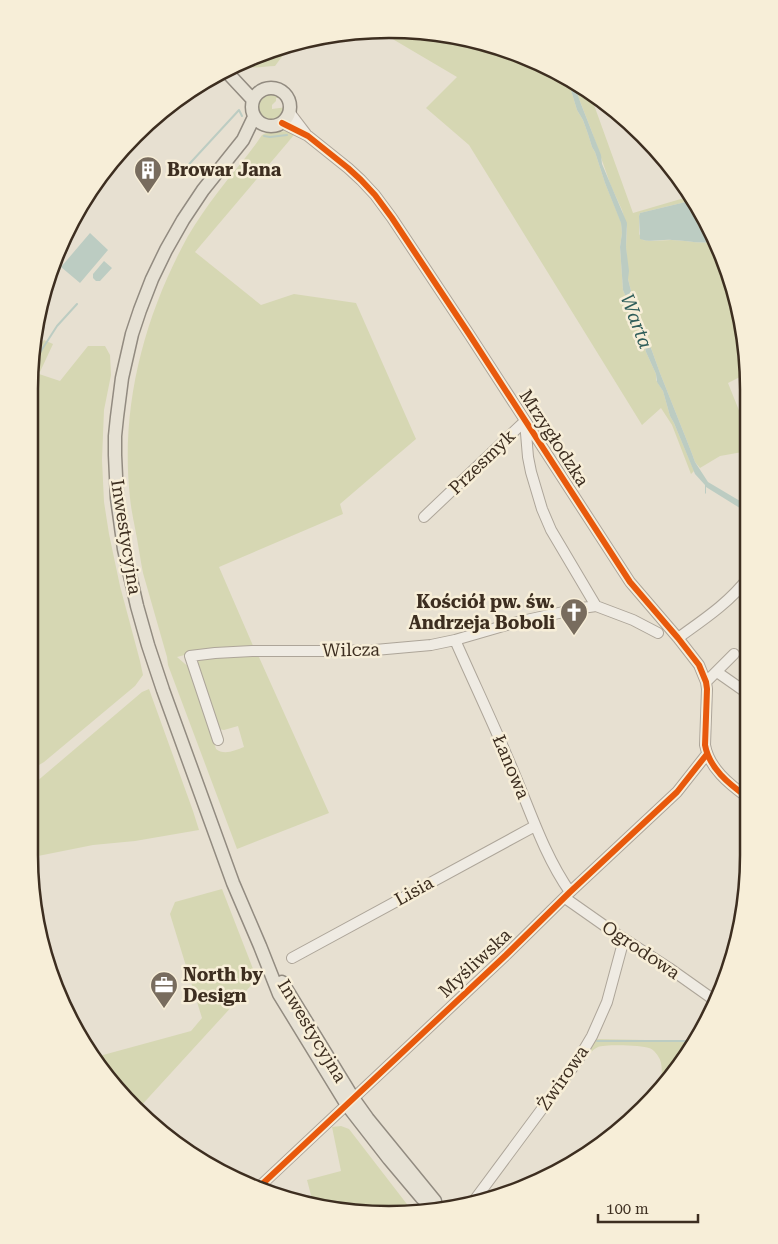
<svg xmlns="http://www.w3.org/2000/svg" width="778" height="1244" viewBox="0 0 778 1244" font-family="'Roboto Serif',serif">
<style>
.green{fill:#d6d7b3}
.water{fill:#bcccc2}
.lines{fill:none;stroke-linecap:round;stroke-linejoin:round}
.stream{stroke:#bcccc2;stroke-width:2}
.minor-casing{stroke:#ada599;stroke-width:12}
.major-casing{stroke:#928b80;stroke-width:15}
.minor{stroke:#efebe3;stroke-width:10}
.major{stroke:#e6e1d4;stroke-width:12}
.cycleway-casing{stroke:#f7eed8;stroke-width:9}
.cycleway{stroke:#e8590c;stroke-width:6}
.labels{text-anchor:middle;stroke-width:5;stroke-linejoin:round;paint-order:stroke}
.poi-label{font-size:18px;font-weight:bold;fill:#3d2e20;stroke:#f7eed8;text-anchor:start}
.street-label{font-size:18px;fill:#3d2e20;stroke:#f7eed8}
.water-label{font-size:19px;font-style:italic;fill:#2f5d5a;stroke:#f7eed8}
.rim{fill:none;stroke:#3d2e20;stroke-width:2.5}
</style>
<rect width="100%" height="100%" fill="#e7e0d1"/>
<path class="green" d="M413,30l70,11 66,25 18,11 10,33 6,10 5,14 4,13 3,5 10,31 16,39 1,11 -2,14 3,43 18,43 5,19 10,22v6l7,11 7,25 4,7 20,48 -3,3 -19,-49 -11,-17 -19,17 -173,-280 -43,-37 31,-31 -78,-46z
M292,43l-17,23c-13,0 -24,5 -34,-3l32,-15z
M574,82l15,9 44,122 58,-17 3,4 -54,13 -1,3v18l4,6c9,2 18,0 28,0 14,0 27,4 41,2v11c14,36 37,81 36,120l-20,10 20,50v18l-28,5 -20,12 -5,-6 -4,-11 -31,-78 -18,-50 -1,-2 -2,-6 -2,-3 -3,-9 -6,-24 -2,-32 1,-19 -5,-18 -11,-24 -19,-54 -16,-41z
M270,90c8,1 13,4 16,12h-3l-2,-2 -1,-2h-4v3l-4,4v4l15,-2c-5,27 -41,12 -30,-8 3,-5 8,-8 13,-9z
M287,131l7,4 -99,117 66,53 33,-11 62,9 60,136 -76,65 3,10 -124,53 35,81 -51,2 -26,7 14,12 25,80c8,7 20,1 28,-2l-6,-21 -14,4 -6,-1 -22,-63 3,-7 59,-4 71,158 -92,36 -69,-184 -1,-8c-8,-28 -16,-56 -24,-84 -3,-15 -5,-30 -8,-45 -2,-10 -4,-20 -5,-30 -10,-91 14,-182 58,-262 9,-15 19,-30 30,-44 14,-19 31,-37 44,-57l4,-2z
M44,340l9,4 -14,30 21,7 28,-35h17l5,9 1,20 -7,35 -2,50 2,42 5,32 11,52 20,75 3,14 -8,11 -91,76 -15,9 3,-414z
M149,689l44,122 6,19 -64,11 -42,4 -55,11 -9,-29v-39l113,-96z
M222,889l35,90 -118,129 -44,-47 8,-6 88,-24 11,-13 -32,-104 5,-12z
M596,1039l98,2 -19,34 -14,12c0,-10 3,-23 -3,-31 -2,-3 -5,-7 -9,-8 -6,-3 -45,-4 -51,-1 -5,2 -8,7 -12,11z
M341,1126l8,3 64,83 -24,3 -76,-12 -6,-23 34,-9 -9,-44z"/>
<path class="water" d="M567,77l8,6 1,7 5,14 20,51 1,9 25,59 -1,24 3,24 -1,8 6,24 3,9 2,3 21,58 31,78 4,11 13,20 32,19 7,1 -4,8 -37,-23v6l-1,1v-9l-10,-11 -21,-51 -4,-7 -7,-25 -6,-9 -1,-8 -10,-22 -5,-19 -18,-43 -3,-43 2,-14 -1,-10 -16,-40 -10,-31 -3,-5 -4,-13 -5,-14 -6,-10z
M694,200l13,21 5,21c-14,2 -27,-2 -40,-2 -11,-1 -21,3 -32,-1l-1,-23 1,-3z
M90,233l18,17 -28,33 -19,-16z
M104,261l8,7 -12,13h-4l-3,-3v-4z
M38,320l7,7 -13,25v-10z"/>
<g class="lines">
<path class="stream" d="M264,136l6,1 17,-2
M181,173l58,-63 3,6
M32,365l25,-39 20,-22
M597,1041h97"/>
<g class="minor-casing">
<path id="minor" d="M290,113l16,21
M282,123l26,13 40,32 13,12 14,15 17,23 77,116 161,248 48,56 21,27 7,17 1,7 -2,56c4,23 24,39 42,52
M424,517l101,-96 3,36 3,15 11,37 9,21 45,76
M678,638c25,-18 51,-35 70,-60
M455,640c19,43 39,85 57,128 18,42 32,87 58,124
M717,672l30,21
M706,682l28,-28
M218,740l-28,-84 25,-3 37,-2h86l37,-1 56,-5 24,-5 62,-18 65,-14 14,-2 37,14 25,13
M565,898l47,33 57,37 48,34
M292,958l243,-132
M258,1188l248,-233 64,-63 107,-100 30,-38
M473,1202l103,-139 16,-27 15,-34 17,-63"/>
</g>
<g class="major-casing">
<path id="major" d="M225,70l28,30
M252 107a19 19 0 1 1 38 0a19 19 0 1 1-38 0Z
M254,117l-11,23 -40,50 -20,30 -17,30 -14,29 -12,31 -8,24 -10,44 -5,39 -2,19v19l2,43 7,51 13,57 11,39 15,45 70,193 27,63 19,48 68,111 42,54 32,38 13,12
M282,982l71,116 15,21 67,82"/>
</g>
<use href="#minor" class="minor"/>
<use href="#major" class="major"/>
<g class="cycleway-casing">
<path id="cycleway" d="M282,123l26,13 40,32 13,12 14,15 17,23 77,116 161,248 48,56 21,27 7,17 1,7 -2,56c4,23 24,39 42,52
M258,1188l248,-233 64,-63 107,-100 30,-38"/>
</g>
<use href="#cycleway" class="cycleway"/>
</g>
<defs>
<g id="building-pin" transform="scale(1.4375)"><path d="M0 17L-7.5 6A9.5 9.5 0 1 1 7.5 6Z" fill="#786c5e" stroke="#f7eed8"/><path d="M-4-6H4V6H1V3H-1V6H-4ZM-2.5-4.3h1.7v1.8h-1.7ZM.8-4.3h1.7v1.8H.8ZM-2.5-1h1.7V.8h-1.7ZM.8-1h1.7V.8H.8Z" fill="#fff"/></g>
<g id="church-pin" transform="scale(1.4375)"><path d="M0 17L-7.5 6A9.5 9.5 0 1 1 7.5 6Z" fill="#786c5e" stroke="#f7eed8"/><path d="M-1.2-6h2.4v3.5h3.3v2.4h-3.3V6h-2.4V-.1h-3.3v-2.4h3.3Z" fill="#fff"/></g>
<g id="office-pin" transform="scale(1.4375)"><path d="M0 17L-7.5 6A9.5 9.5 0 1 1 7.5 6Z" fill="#786c5e" stroke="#f7eed8"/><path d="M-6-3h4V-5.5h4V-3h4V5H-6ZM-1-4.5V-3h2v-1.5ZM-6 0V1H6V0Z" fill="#fff"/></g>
</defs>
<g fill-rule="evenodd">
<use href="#building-pin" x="148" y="170"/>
<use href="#church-pin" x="574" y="612"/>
<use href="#office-pin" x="164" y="985"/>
</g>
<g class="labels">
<g class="poi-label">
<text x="167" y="176">Browar Jana</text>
<text x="555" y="608" text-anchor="end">Kościół pw. św.<tspan x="555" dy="21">Andrzeja Boboli</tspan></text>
<text x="183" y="981">North by<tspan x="183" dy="21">Design</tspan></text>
</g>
<g class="street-label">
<text transform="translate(554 438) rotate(57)" y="6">Mrzygłodzka</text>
<text transform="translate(482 462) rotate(-44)" y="6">Przesmyk</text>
<text transform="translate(126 537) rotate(81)" y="6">Inwestycyjna</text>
<text transform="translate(351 650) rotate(-1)" y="6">Wilcza</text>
<text transform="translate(511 767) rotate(67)" y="6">Łanowa</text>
<text transform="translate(414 891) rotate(-29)" y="6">Lisia</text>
<text transform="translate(641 950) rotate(34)" y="6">Ogrodowa</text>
<text transform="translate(475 963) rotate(-43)" y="6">Myśliwska</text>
<text transform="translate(312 1031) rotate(59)" y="6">Inwestycyjna</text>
<text transform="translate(563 1078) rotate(-55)" y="6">Żwirowa</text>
</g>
<g class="water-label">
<text transform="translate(637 321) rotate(69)" y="7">Warta</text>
</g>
</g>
<path d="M0 0H778V1244H0ZM389 38H389A351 351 0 0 1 740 389V855A351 351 0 0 1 389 1206H389A351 351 0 0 1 38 855V389A351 351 0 0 1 389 38Z" fill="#f7eed8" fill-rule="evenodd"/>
<path class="rim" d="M389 38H389A351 351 0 0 1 740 389V855A351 351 0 0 1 389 1206H389A351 351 0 0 1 38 855V389A351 351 0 0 1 389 38Z"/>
<path d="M598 1214v8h100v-8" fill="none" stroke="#3d2e20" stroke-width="2.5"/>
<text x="606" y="1214" font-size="15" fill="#3d2e20" stroke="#f7eed8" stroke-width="4" paint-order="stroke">100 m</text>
</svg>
